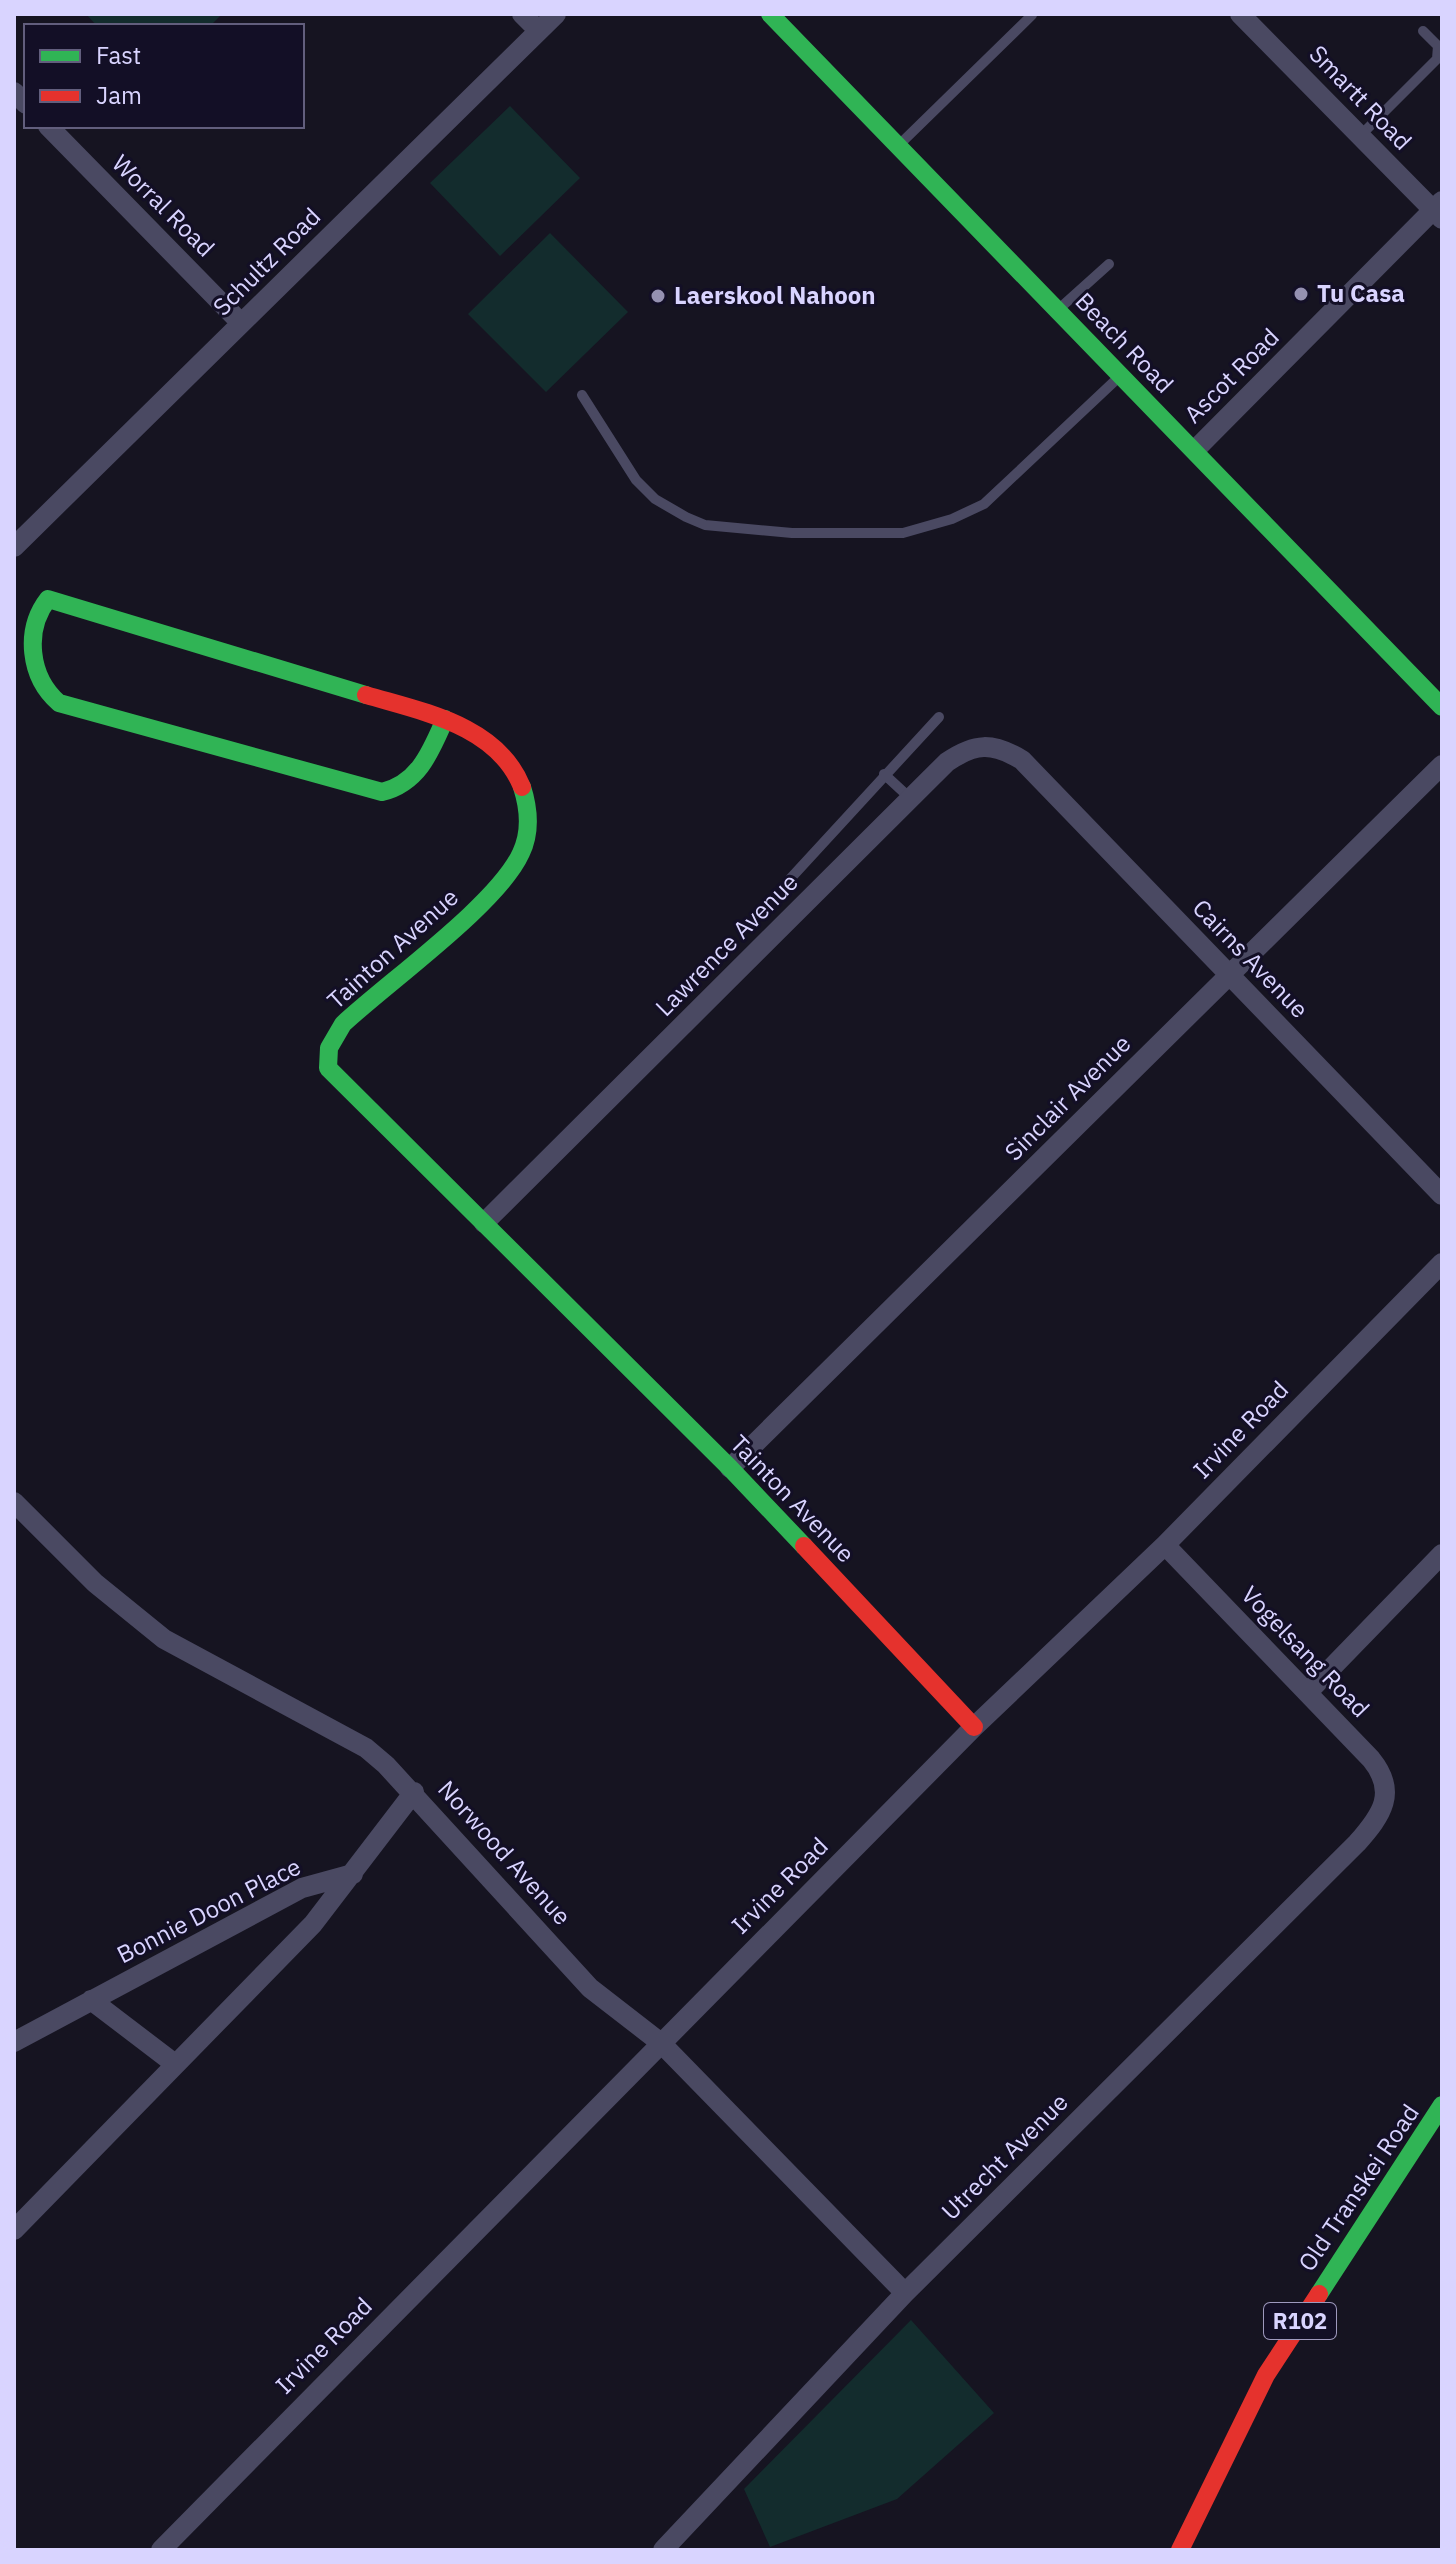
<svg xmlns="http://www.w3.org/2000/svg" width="1456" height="2564" viewBox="0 0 1456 2564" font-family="'IBM Plex Sans',sans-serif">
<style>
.green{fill:#132c2d}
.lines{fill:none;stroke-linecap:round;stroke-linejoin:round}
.lane{stroke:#4a4962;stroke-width:10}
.street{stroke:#4a4962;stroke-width:20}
.fast{stroke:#30b455;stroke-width:18}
.jam{stroke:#e5322d;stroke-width:18}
.poi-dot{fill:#9591b1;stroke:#130f26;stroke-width:3}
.labels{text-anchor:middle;stroke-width:6;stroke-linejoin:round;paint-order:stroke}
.shield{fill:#130f26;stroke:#9e99be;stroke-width:2}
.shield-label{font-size:22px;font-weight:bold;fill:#d9d4ff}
.street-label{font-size:24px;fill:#d9d4ff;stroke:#130f26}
.poi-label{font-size:24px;font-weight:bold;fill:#d9d4ff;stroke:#130f26;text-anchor:start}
</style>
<rect width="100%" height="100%" fill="#161421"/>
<path class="green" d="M86,14h136l-12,12h-113z
M510,106l70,72 -80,78 -70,-73z
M550,233l78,79 -82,80 -78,-78z
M911,2320l83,93 -97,86 -127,48 -26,-58z"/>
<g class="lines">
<path class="lane" d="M1360,136l77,-77 1,-13 -15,-15
M900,144l132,-129
M1060,308l49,-44
M582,395l54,85 19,19 31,18 19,8 87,8h111l49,-14 32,-15 136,-128
M884,774l27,25
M790,879l149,-162"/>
<path class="street" d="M522,14l16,16
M1240,14l202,205
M14,92l12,12
M48,126l193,197
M1195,450l247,-249
M14,547l542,-533
M484,1223l463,-461c28,-19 45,-20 75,-2l420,435
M730,1468l712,-703
M14,1502l81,81 69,56 202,109 20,17 204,223 71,55 244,250
M1309,1691l133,-137
M91,2000l84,64
M14,2042l288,-154 51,-14
M14,2230l299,-306 101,-132
M161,2550l813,-823 191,-182 277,-282
M663,2550l242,-257 452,-450c25,-28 41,-51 14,-84l-206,-214"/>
<path class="fast" d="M770,14l672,693
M366,695l-318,-96c-24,31 -19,78 11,104l323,89c37,-9 49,-41 63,-73
M522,787c7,22 9,45 -1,66 -23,51 -133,129 -178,171l-14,24 -1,20 402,400 74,78
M1319,2294l123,-189"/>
<path class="jam" d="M366,695c57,17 131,30 156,92
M804,1546l170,181
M1180,2550l86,-175 53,-81"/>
</g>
<g class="poi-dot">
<circle cx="1301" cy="294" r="8"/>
<circle cx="658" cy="296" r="8"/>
</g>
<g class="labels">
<rect class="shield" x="1264" y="2303" width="72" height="36" rx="6"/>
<g class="shield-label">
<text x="1300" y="2329">R102</text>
</g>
<g class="street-label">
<text transform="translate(1360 98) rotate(46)" y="8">Smartt Road</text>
<text transform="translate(163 206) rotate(45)" y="8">Worral Road</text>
<text transform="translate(267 262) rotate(-45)" y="8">Schultz Road</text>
<text transform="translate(1124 343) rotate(46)" y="8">Beach Road</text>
<text transform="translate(1232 376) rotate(-45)" y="8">Ascot Road</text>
<text transform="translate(727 945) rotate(-45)" y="8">Lawrence Avenue</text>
<text transform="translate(393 949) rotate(-42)" y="8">Tainton Avenue</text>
<text transform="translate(1250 959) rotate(46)" y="8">Cairns Avenue</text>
<text transform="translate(1068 1098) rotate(-45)" y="8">Sinclair Avenue</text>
<text transform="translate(1241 1430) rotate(-46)" y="8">Irvine Road</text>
<text transform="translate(792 1499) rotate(46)" y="8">Tainton Avenue</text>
<text transform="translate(1305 1652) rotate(46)" y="8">Vogelsang Road</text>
<text transform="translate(504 1853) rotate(48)" y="8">Norwood Avenue</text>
<text transform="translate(780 1886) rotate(-45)" y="8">Irvine Road</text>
<text transform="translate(209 1911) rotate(-27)" y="8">Bonnie Doon Place</text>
<text transform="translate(1005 2157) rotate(-45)" y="8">Utrecht Avenue</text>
<text transform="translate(1359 2188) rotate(-56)" y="8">Old Transkei Road</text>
<text transform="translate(324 2346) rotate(-45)" y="8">Irvine Road</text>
</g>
<g class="poi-label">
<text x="1317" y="302">Tu Casa</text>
<text x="674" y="304">Laerskool Nahoon</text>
</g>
</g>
<rect width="1456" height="2564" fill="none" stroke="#d9d4ff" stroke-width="32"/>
<rect x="24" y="24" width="280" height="104" fill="#130f26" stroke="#625e7d" stroke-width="2"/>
<rect x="40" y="50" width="40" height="12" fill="#30b455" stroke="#625e7d" stroke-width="2"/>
<text x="96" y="64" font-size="24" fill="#d9d4ff">Fast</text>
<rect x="40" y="90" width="40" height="12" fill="#e5322d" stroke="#625e7d" stroke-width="2"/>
<text x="96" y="104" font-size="24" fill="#d9d4ff">Jam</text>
</svg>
